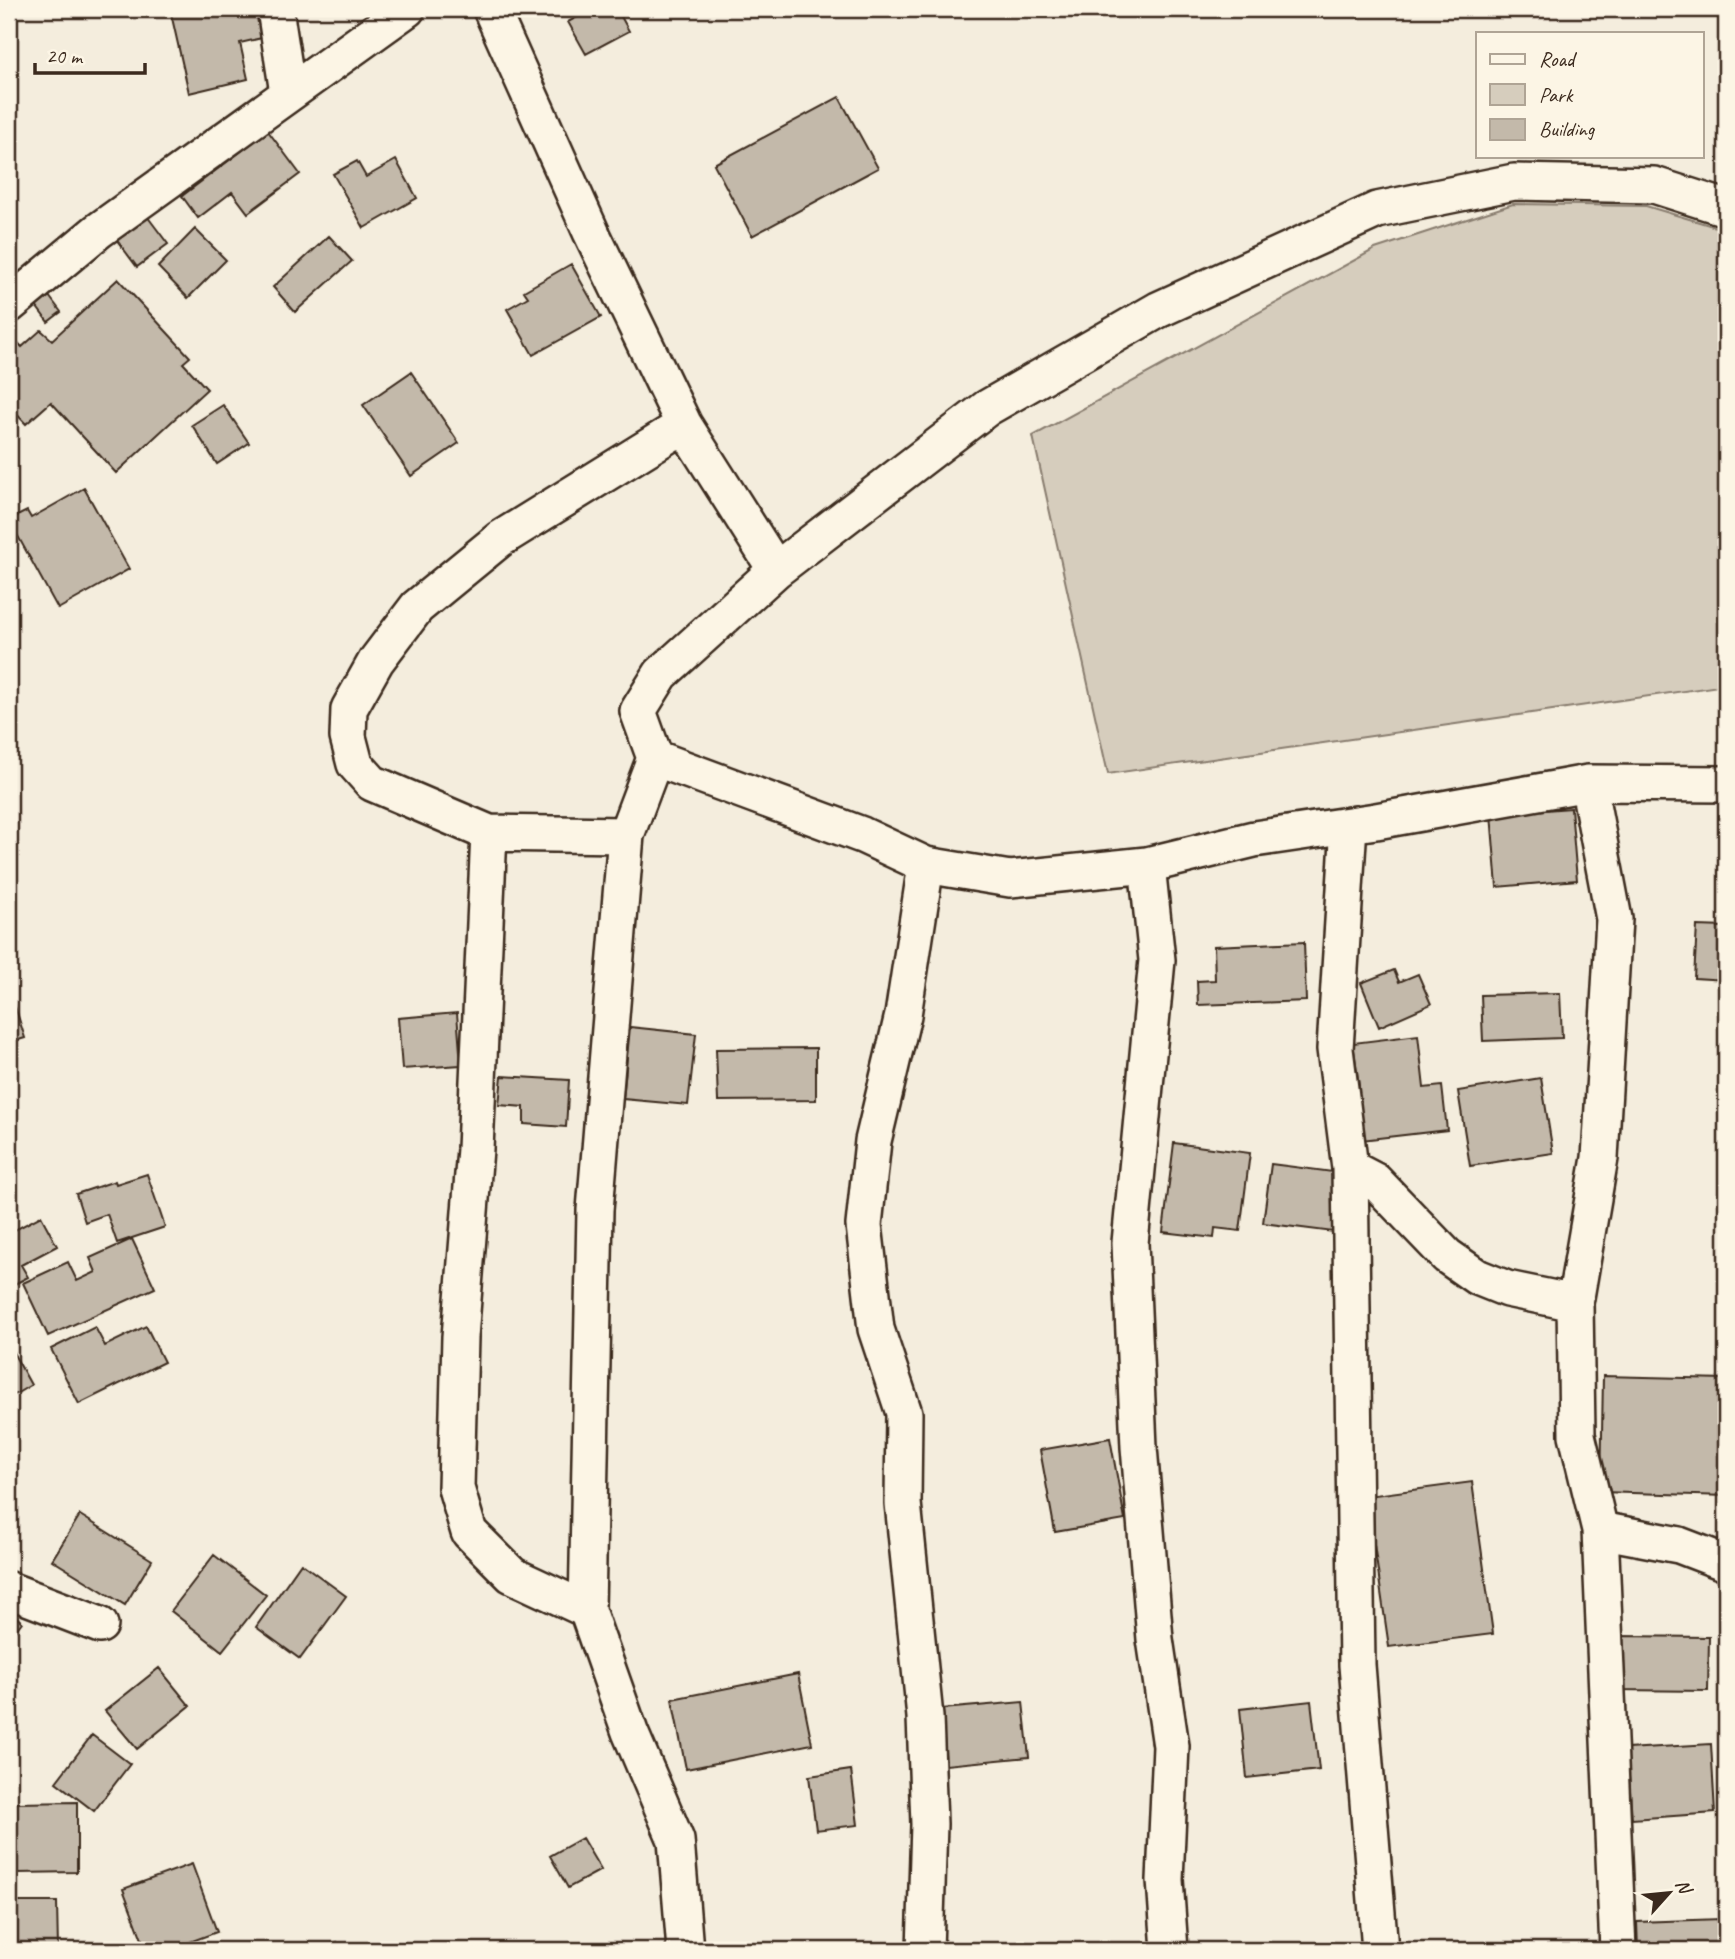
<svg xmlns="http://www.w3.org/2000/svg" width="1735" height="1959" viewBox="0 0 1735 1959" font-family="Caveat,sans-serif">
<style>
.green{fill:#d6cdbd;stroke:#887c6e;stroke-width:2}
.building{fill:#c3b9aa;stroke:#3b2a1e;stroke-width:2}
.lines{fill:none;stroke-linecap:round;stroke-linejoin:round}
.street-casing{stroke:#3b2a1e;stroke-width:40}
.street{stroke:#fcf5e5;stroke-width:35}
</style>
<rect width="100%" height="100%" fill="#f4eddd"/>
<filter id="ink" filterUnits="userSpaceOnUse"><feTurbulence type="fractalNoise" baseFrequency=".0143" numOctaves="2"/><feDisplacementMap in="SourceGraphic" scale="14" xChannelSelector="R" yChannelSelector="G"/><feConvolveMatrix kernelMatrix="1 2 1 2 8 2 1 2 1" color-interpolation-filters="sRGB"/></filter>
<g filter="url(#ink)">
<path class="green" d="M1513,204l133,2 80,24v455l-618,89 -75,-338 342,-187z"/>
<path class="building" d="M170,9h99l6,26 -35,8 8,36 -59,14z
M575,9h42l12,22 -43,23 -18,-32 11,-6z
M839,97l39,71 -126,68 -38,-72z
M268,131l32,43 -52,39 -16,-21 -34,26 -16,-22z
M396,160l21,38 -53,30 -31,-54 24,-13 9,16z
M144,212l24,32 -31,23 -24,-32z
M195,229l31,31 -38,38 -30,-31z
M329,236l23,25 -57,51 -22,-25z
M571,264l30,53 -68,38 -26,-46 21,-12 -4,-6z
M118,279l72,78 -7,6 24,26 -91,84 -65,-71 -25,22 -17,-18v-73l13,14 19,-17 11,10z
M49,296l12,16 -13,10 -12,-16z
M411,372l48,71 -48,33 -48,-71z
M223,405l26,38 -32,21 -25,-39z
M84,488l45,81 -71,40 -49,-89 18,-9 4,7z
M1571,808l6,72 -80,7 -6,-73z
M1697,926l29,1v53l-32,-2z
M1304,942l2,59 -108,4 -1,-24 18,-1 -1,-34z
M1394,970l5,12 19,-8 13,30 -52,23 -18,-44z
M1726,984v61l-3,-1z
M1560,993l2,45 -79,3 -2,-46z
M13,1000l12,38 -16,5v-42z
M457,1013l4,52 -59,4 -4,-51z
M630,1027l66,7 -8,71 -65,-6z
M1418,1035l6,53 18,-2 5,44 -94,11 -7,-53 13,-2 -6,-43z
M816,1048v52l-98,1 -2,-52z
M502,1076l67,4 -3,47 -42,-3v-17l-25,-2z
M1541,1078l12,75 -83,13 -12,-75z
M1174,1143l76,10 -10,78 -25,-3 -1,10 -51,-6z
M1271,1164l70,9 -8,59 -70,-9z
M147,1174l18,53 -48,16 -10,-29 -22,8 -9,-28 39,-13 1,3z
M41,1216l16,30 -36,19 7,12 -19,10v-54z
M132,1239l23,49 -107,48 -25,-53 45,-21 9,19 19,-9 -6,-14z
M146,1326l18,36 -85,42 -28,-55 44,-22 10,19z
M9,1345l22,40 -22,13z
M1603,1376l123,3v117l-125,-4z
M1110,1438l15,82 -70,12 -15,-82z
M1472,1482l21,152 -104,13 -22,-151z
M80,1515l72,45 -27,45 -73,-45z
M214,1555l52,40 -44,56 -51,-40z
M301,1563l45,33 -46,63 -44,-32z
M9,1611l13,11 -13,17z
M1617,1636l92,1 -1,54 -91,-1z
M159,1668l31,38 -53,43 -32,-38z
M798,1674l14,70 -126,25 -14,-70z
M1311,1701l8,69 -72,8 -7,-69z
M1023,1702l6,55 -83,8 -4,-56z
M92,1735l38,29 -36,47 -38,-29z
M1711,1744l4,69 -83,6 -5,-70z
M851,1770l7,55 -42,5 -7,-54z
M77,1802v70l-60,1 -1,-70z
M582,1838l19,32 -33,18 -18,-32z
M192,1864l25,68 -49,18h-22l-23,-61z
M9,1902h48l1,48h-49z
M1721,1919l1,31h-84l-1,-28z
M337,1942l4,8h-22z"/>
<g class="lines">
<g class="street-casing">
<path id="street" d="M275,9l13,84
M491,9l100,223 93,193 92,145
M9,305l89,-74 309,-222
M655,758l207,77 64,30 84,14 137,-14 107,-26 122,-18 212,-38 138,1
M1588,783l26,136 -14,239 -25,145 2,132 23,95 18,420
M1349,825l-14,224 15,119 7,497 23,285
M489,833l-14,316 -15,188 -4,151 13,44 43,43 75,35
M626,835l-137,-2 -117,-50 -17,-19 -7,-27 1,-28 27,-48 41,-54 83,-68 184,-114
M1147,865l10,95 -27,283 9,204 16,192 16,107 -6,134 5,70
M1350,1168l25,13 72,75 30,21 30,12 68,14
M1600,1530l79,15 47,18
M9,1590l91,35
M685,1950l-9,-110 -46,-108 -43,-122 8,-400 31,-375 29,-77 -17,-47 23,-37 115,-104 211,-162 171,-98 219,-100 137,-28 140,3 72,23
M925,1950l4,-126 -4,-107 -22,-214 1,-90 -28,-84 -12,-104 9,-84 30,-126 23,-150"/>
</g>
<use href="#street" class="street"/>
</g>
</g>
<rect width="1735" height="1959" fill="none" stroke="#fcf5e5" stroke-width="35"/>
<rect x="18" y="18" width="1700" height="1924" fill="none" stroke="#3b2a1e" stroke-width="2.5" filter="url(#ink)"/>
<rect x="1476" y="32" width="228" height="126" fill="#fcf5e5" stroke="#afa495" stroke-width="2"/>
<rect x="1490" y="54" width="35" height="10" fill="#fcf5e5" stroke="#afa495" stroke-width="2"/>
<text x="1539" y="66" font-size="21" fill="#3b2a1e">Road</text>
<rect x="1490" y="84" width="35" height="21" fill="#d6cdbd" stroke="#afa495" stroke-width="2"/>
<text x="1539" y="102" font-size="21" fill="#3b2a1e">Park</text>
<rect x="1490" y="119" width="35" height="21" fill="#c3b9aa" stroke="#afa495" stroke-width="2"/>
<text x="1539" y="136" font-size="21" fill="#3b2a1e">Building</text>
<g transform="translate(1669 1893) rotate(63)" stroke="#fcf5e5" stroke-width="5" paint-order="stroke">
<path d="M0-5L12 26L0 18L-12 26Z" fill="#3b2a1e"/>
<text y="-10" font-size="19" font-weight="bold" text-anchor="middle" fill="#3b2a1e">N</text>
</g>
<path d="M35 63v10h110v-10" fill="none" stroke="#3b2a1e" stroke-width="3.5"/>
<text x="46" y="63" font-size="21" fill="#3b2a1e" stroke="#fcf5e5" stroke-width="5" paint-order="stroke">20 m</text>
</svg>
